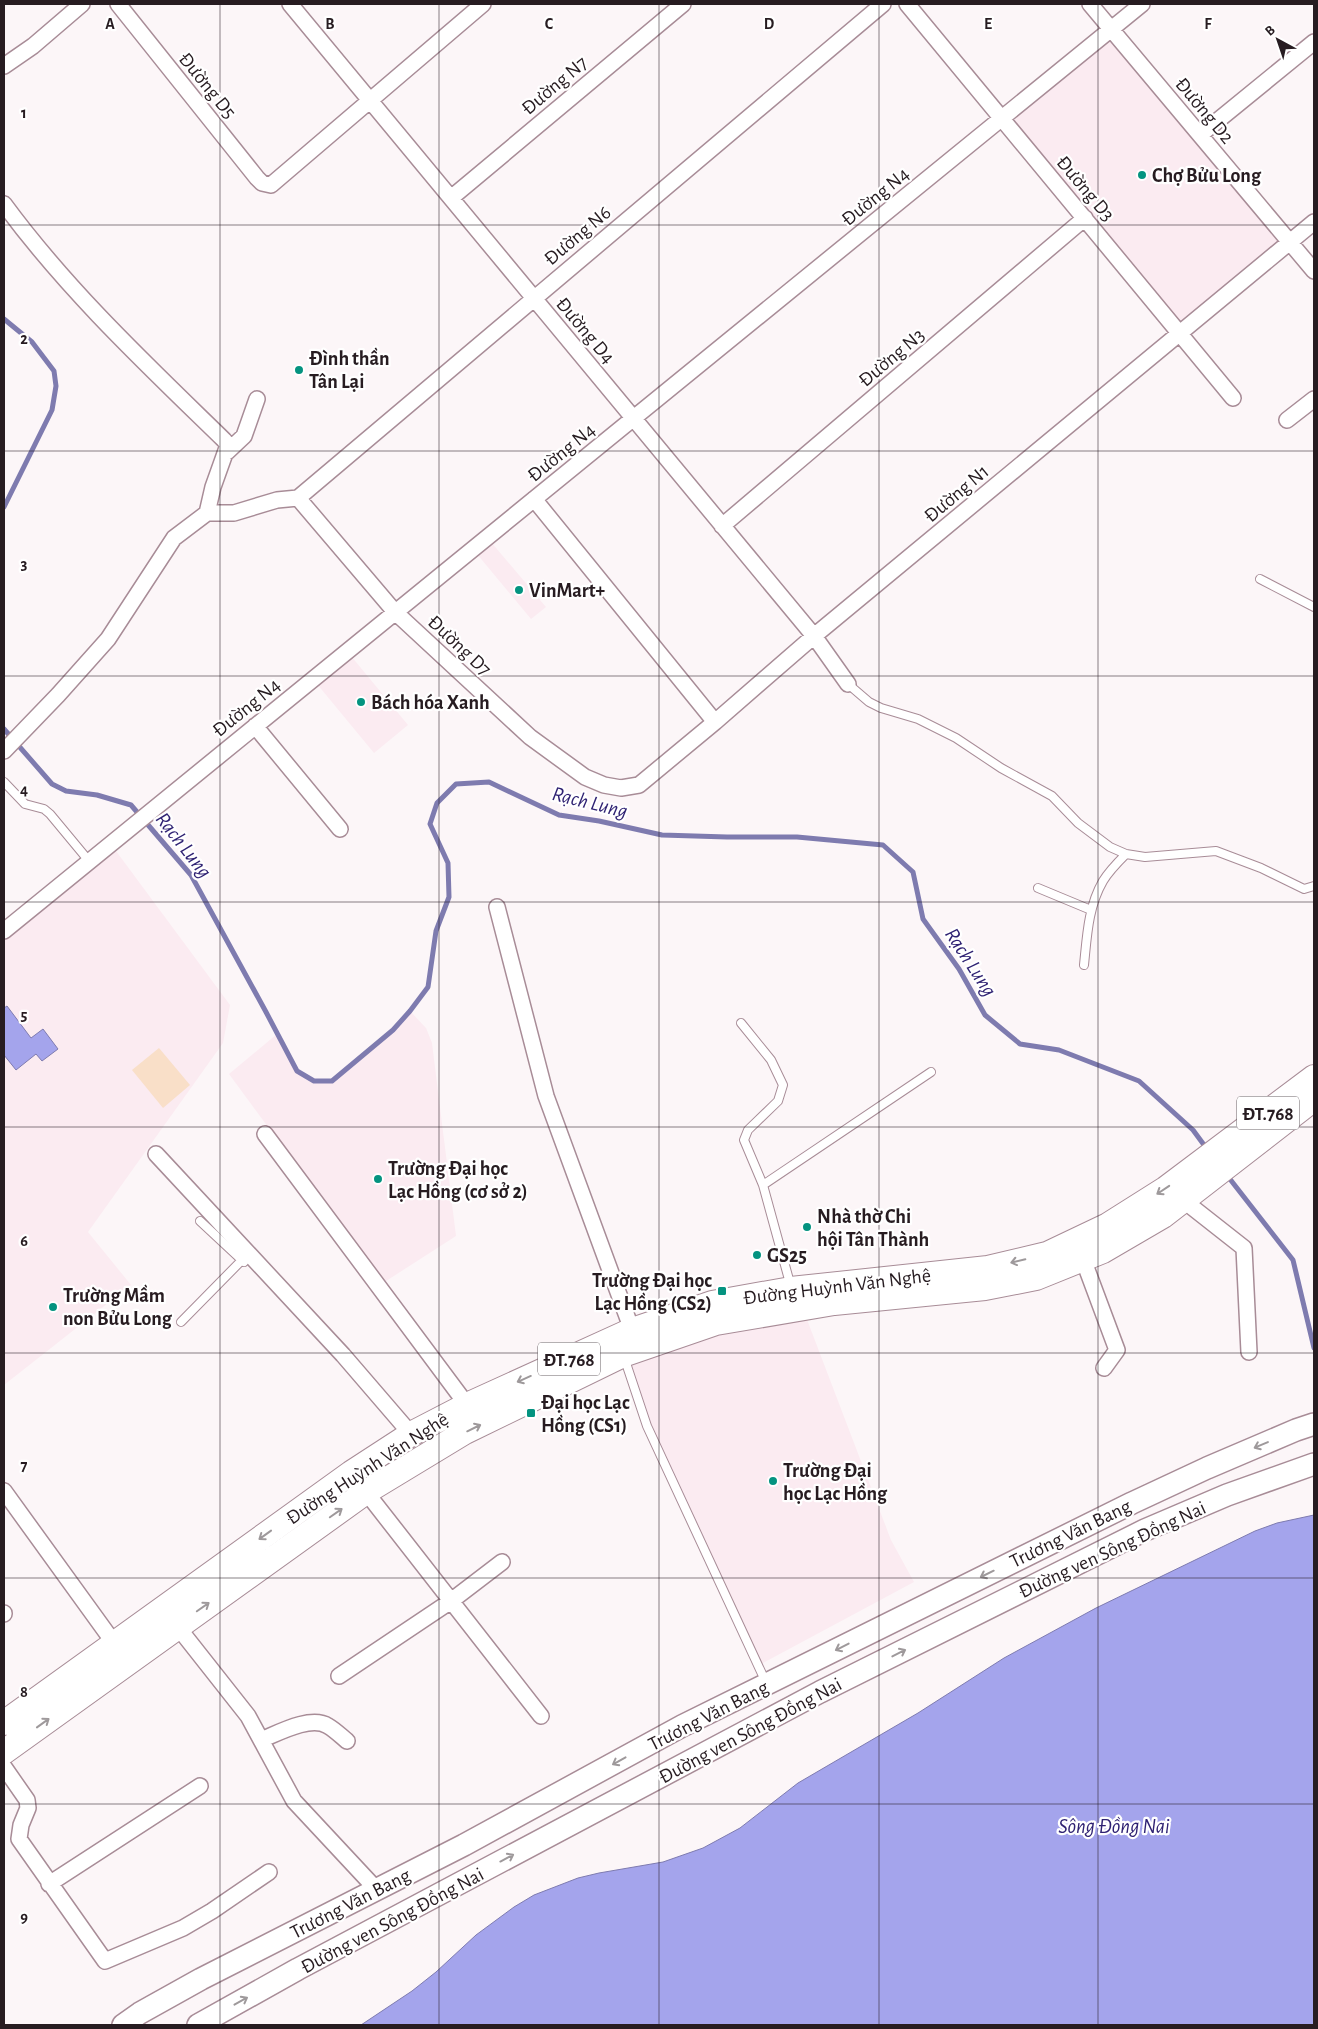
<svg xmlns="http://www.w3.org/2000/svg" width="1318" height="2029" viewBox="0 0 1318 2029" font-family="'Alegreya Sans',sans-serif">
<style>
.built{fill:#fbebf1}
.green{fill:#f9dfc8}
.water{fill:#a4a4ec;stroke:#7e7baf}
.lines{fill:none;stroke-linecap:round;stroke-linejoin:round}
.stream{stroke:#7e7baf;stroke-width:5}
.lane-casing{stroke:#a88c97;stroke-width:10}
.street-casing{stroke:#a88c97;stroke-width:18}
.secondary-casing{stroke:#a88c97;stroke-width:24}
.primary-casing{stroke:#a88c97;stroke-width:26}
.lane{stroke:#fff;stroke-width:8}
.street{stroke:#fff;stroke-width:15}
.secondary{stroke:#fff;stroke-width:21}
.primary{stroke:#fff;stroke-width:24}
.oneway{stroke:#9e999b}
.grid{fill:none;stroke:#271c21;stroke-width:1;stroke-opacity:0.55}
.poi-dot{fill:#049380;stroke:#fff;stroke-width:2}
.labels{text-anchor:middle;stroke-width:4.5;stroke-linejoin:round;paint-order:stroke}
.shield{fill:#fff;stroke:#686064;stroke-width:1}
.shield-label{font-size:19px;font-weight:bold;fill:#271c21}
.street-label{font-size:20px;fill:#271c21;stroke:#fff}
.poi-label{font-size:20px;font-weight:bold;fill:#271c21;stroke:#fff;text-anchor:start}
.water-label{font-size:21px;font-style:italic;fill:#2f2273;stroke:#fff}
.grid-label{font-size:16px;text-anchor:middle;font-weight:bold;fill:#271c21;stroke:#fff;stroke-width:4.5;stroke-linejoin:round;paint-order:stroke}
</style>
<rect width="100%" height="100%" fill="#fcf6f8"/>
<path class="built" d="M1111,37l170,205 -100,83 -170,-206z
M491,542l55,65 -15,12 -54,-65z
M351,656l57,69 -34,28 -57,-69z
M116,851l114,154 -7,38 -135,189 43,53 -127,100v-444z
M410,1011l16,17 6,15 24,193 -73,47 -154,-209 48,-40 20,37 17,10h17l62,-51z
M806,1317l85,223 23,42 -153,82 -111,-241 -20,-60 89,-31z"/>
<path class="green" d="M159,1048l31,37 -27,23 -31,-38z"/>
<path class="water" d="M7,1006l24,32 12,-9 15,20 -16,12 -6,-7 -20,16 -12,-15v-47z
M1314,1515v510h-953l51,-34 24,-19 40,-37 38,-28 20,-12 44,-17 21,-5 64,-11 40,-14 37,-20 58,-45 120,-70 86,-55 92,-50 159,-77 22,-8z"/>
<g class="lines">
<path class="stream" d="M4,319l28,23 22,29 2,15 -4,24 -48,97
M4,729l48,55 14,7 31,4 34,10 60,70 75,137 31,59 17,10h18l61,-51 17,-19 18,-24 8,-56 13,-34 -1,-34 -18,-39 7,-21 19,-19 33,-2 70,33 40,6 63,14 65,2h70l86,8 30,27 10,47 36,50 26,46 35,29 39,6 80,31 54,49 14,19
M1226,1174l67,86 21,88"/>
<g class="lane-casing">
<path id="lane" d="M1260,579l54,28
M848,684l21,18 12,6 37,11 38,19 45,30 51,28 26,27 32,24 16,7 19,3 71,-6 45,17 43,21 10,-3
M4,782l21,22 19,5 6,5 39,47
M1038,888l53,22
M1084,965c3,-29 4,-58 19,-84 6,-10 15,-19 23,-27
M741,1023l30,37 12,25 -5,16 -30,29 -4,10 19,45 28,102
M763,1185l168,-113
M200,1221l44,41
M181,1322l61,-62
M624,1357l23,69 116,250"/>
</g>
<g class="street-casing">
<path id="street" d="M118,4l139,174 5,5 9,2 212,-181
M290,4l524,632 34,48
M907,4l326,394
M1090,4l224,267
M4,66l29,-20 49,-42
M1200,135l114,-93
M451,198l232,-194
M4,204c64,87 143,161 220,236l4,5 -15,42 -6,26
M1287,420l27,-21
M227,452l17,-16 13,-37
M298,498l97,114 135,125 55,40 19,8 17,3 18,-3 76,-63 99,-86 500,-414
M298,498l585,-494
M534,499l181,223
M722,526l363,-308
M255,726l85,103
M4,751l54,-56 50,-56 66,-101 33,-25h27l43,-13 21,-2
M497,907l49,189 86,234
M4,931l1138,-927
M265,1134l202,271
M156,1154l187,201 68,79
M1183,1200l61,48 5,104
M1083,1259l34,91 -13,18
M4,1491l110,152
M366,1492l175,224
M4,1613v1
M177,1626l71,90 46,85 83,89
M339,1676l112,-75 51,-39
M261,1740c17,-7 50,-25 67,-14 7,4 13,10 19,15
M4,1767l23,33 1,8 -7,17 -2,14 86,122 78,-33 29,-17 57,-39
M49,1884l151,-98"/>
</g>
<g class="secondary-casing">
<path id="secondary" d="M123,2025l17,-12 61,-34 263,-134 218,-119 450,-223 75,-35 89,-38 18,-6
M198,2025l100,-56 522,-277 325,-162 82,-35 87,-31"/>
</g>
<g class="primary-casing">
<path id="primary" d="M4,1723l347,-250 60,-39 56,-29 165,-75 80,-27 79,-14 197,-21 59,-14 61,-29 57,-36 149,-112
M4,1752l362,-260 99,-60 158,-77 93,-32 118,-20 151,-15 51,-10 67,-27 60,-35 151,-117"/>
</g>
<use href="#lane" class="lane"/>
<use href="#street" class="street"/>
<use href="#secondary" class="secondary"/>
<use href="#primary" class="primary"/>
</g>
<defs><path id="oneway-shaft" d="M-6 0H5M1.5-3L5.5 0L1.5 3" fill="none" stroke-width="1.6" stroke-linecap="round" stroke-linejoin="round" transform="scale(1.25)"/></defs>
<g class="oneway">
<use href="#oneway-shaft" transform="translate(1163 1190) rotate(146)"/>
<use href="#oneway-shaft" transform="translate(1018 1261) rotate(167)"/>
<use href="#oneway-shaft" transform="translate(524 1379) rotate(156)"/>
<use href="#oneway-shaft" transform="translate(474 1428) rotate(-26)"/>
<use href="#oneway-shaft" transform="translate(1261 1445) rotate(157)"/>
<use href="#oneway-shaft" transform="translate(336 1513) rotate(-35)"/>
<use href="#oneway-shaft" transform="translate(265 1535) rotate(144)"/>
<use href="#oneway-shaft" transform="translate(987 1574) rotate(154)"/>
<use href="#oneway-shaft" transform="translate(203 1607) rotate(-35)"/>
<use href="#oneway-shaft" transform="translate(842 1647) rotate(153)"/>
<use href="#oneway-shaft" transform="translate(899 1653) rotate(-27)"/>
<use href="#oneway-shaft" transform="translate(43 1723) rotate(-36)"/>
<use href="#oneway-shaft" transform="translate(619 1761) rotate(151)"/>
<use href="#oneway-shaft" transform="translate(507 1858) rotate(-28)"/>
<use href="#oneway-shaft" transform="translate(241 2001) rotate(-29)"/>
</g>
<path class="grid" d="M220,4v2021M439,4v2021M659,4v2021M879,4v2021M1098,4v2021M4,225h1310M4,451h1310M4,676h1310M4,902h1310M4,1127h1310M4,1353h1310M4,1578h1310M4,1804h1310"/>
<g class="poi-dot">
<circle cx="1142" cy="175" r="5"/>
<circle cx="299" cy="370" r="5"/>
<circle cx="519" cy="590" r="5"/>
<circle cx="361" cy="702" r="5"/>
<circle cx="378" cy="1179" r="5"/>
<circle cx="807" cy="1227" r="5"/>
<circle cx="757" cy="1255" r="5"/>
<rect x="717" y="1286" width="10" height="10" rx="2.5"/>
<circle cx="53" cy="1307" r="5"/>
<rect x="526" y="1408" width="10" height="10" rx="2.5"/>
<circle cx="773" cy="1481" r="5"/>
</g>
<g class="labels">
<g class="shield">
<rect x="1237" y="1096.5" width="62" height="33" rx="4"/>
<rect x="538" y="1342.5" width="62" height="33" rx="4"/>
</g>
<g class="shield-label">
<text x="1268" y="1120">ĐT.768</text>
<text x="569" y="1366">ĐT.768</text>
</g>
<g class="street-label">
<text transform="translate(208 85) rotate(51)" y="7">Đường D5</text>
<text transform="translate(554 85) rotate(-40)" y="7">Đường N7</text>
<text transform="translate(1205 110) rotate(50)" y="7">Đường D2</text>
<text transform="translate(1086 188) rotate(50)" y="7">Đường D3</text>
<text transform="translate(875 196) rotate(-39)" y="7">Đường N4</text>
<text transform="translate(577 235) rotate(-40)" y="7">Đường N6</text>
<text transform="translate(586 330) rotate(50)" y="7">Đường D4</text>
<text transform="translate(891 357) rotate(-40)" y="7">Đường N3</text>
<text transform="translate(561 452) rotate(-39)" y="7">Đường N4</text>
<text transform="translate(956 493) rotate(-40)" y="7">Đường N1</text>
<text transform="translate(460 645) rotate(43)" y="7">Đường D7</text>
<text transform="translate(246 707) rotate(-39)" y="7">Đường N4</text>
<text transform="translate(837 1286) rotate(-7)" y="7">Đường Huỳnh Văn Nghệ</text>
<text transform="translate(367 1468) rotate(-33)" y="7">Đường Huỳnh Văn Nghệ</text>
<text transform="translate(1070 1533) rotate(-26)" y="7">Trương Văn Bang</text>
<text transform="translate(1112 1549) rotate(-25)" y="7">Đường ven Sông Đồng Nai</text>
<text transform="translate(708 1715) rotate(-27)" y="7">Trương Văn Bang</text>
<text transform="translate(750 1730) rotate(-28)" y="7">Đường ven Sông Đồng Nai</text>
<text transform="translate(350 1903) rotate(-27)" y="7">Trương Văn Bang</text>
<text transform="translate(392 1920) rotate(-28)" y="7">Đường ven Sông Đồng Nai</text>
</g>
<g class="poi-label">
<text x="1152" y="182">Chợ Bửu Long</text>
<text x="309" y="365">Đình thần<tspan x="309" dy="23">Tân Lại</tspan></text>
<text x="529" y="597">VinMart+</text>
<text x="371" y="709">Bách hóa Xanh</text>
<text x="388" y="1175">Trường Đại học<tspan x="388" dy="23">Lạc Hồng (cơ sở 2)</tspan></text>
<text x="817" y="1223">Nhà thờ Chi<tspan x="817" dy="23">hội Tân Thành</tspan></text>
<text x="767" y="1262">GS25</text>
<text x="712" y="1287" text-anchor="end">Trường Đại học<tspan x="712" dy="23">Lạc Hồng (CS2)</tspan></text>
<text x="63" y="1302">Trường Mầm<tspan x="63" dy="23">non Bửu Long</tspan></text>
<text x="541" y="1409">Đại học Lạc<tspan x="541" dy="23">Hồng (CS1)</tspan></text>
<text x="783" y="1477">Trường Đại<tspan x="783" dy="23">học Lạc Hồng</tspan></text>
</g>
<g class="water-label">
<text transform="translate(590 802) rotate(14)" y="7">Rạch Lung</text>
<text transform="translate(184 845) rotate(52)" y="7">Rạch Lung</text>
<text transform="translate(971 962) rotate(57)" y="7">Rạch Lung</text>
<text x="1114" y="1833">Sông Đồng Nai</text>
</g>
</g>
<g class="grid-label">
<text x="110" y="29">A</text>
<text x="330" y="29">B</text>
<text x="549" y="29">C</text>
<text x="769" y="29">D</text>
<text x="988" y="29">E</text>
<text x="1208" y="29">F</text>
<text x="24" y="118">1</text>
<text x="24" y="344">2</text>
<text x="24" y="569">3</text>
<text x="24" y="795">4</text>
<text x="24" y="1020">5</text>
<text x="24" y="1246">6</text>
<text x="24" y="1471">7</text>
<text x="24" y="1697">8</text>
<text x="24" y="1922">9</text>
</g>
<rect width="1318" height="2029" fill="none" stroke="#271c21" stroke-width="10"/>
<g transform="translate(1278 40) rotate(320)" stroke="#ffffff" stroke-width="4" paint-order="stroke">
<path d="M0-4L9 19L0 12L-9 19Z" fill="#271c21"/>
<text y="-8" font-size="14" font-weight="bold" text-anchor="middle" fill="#271c21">B</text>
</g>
</svg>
